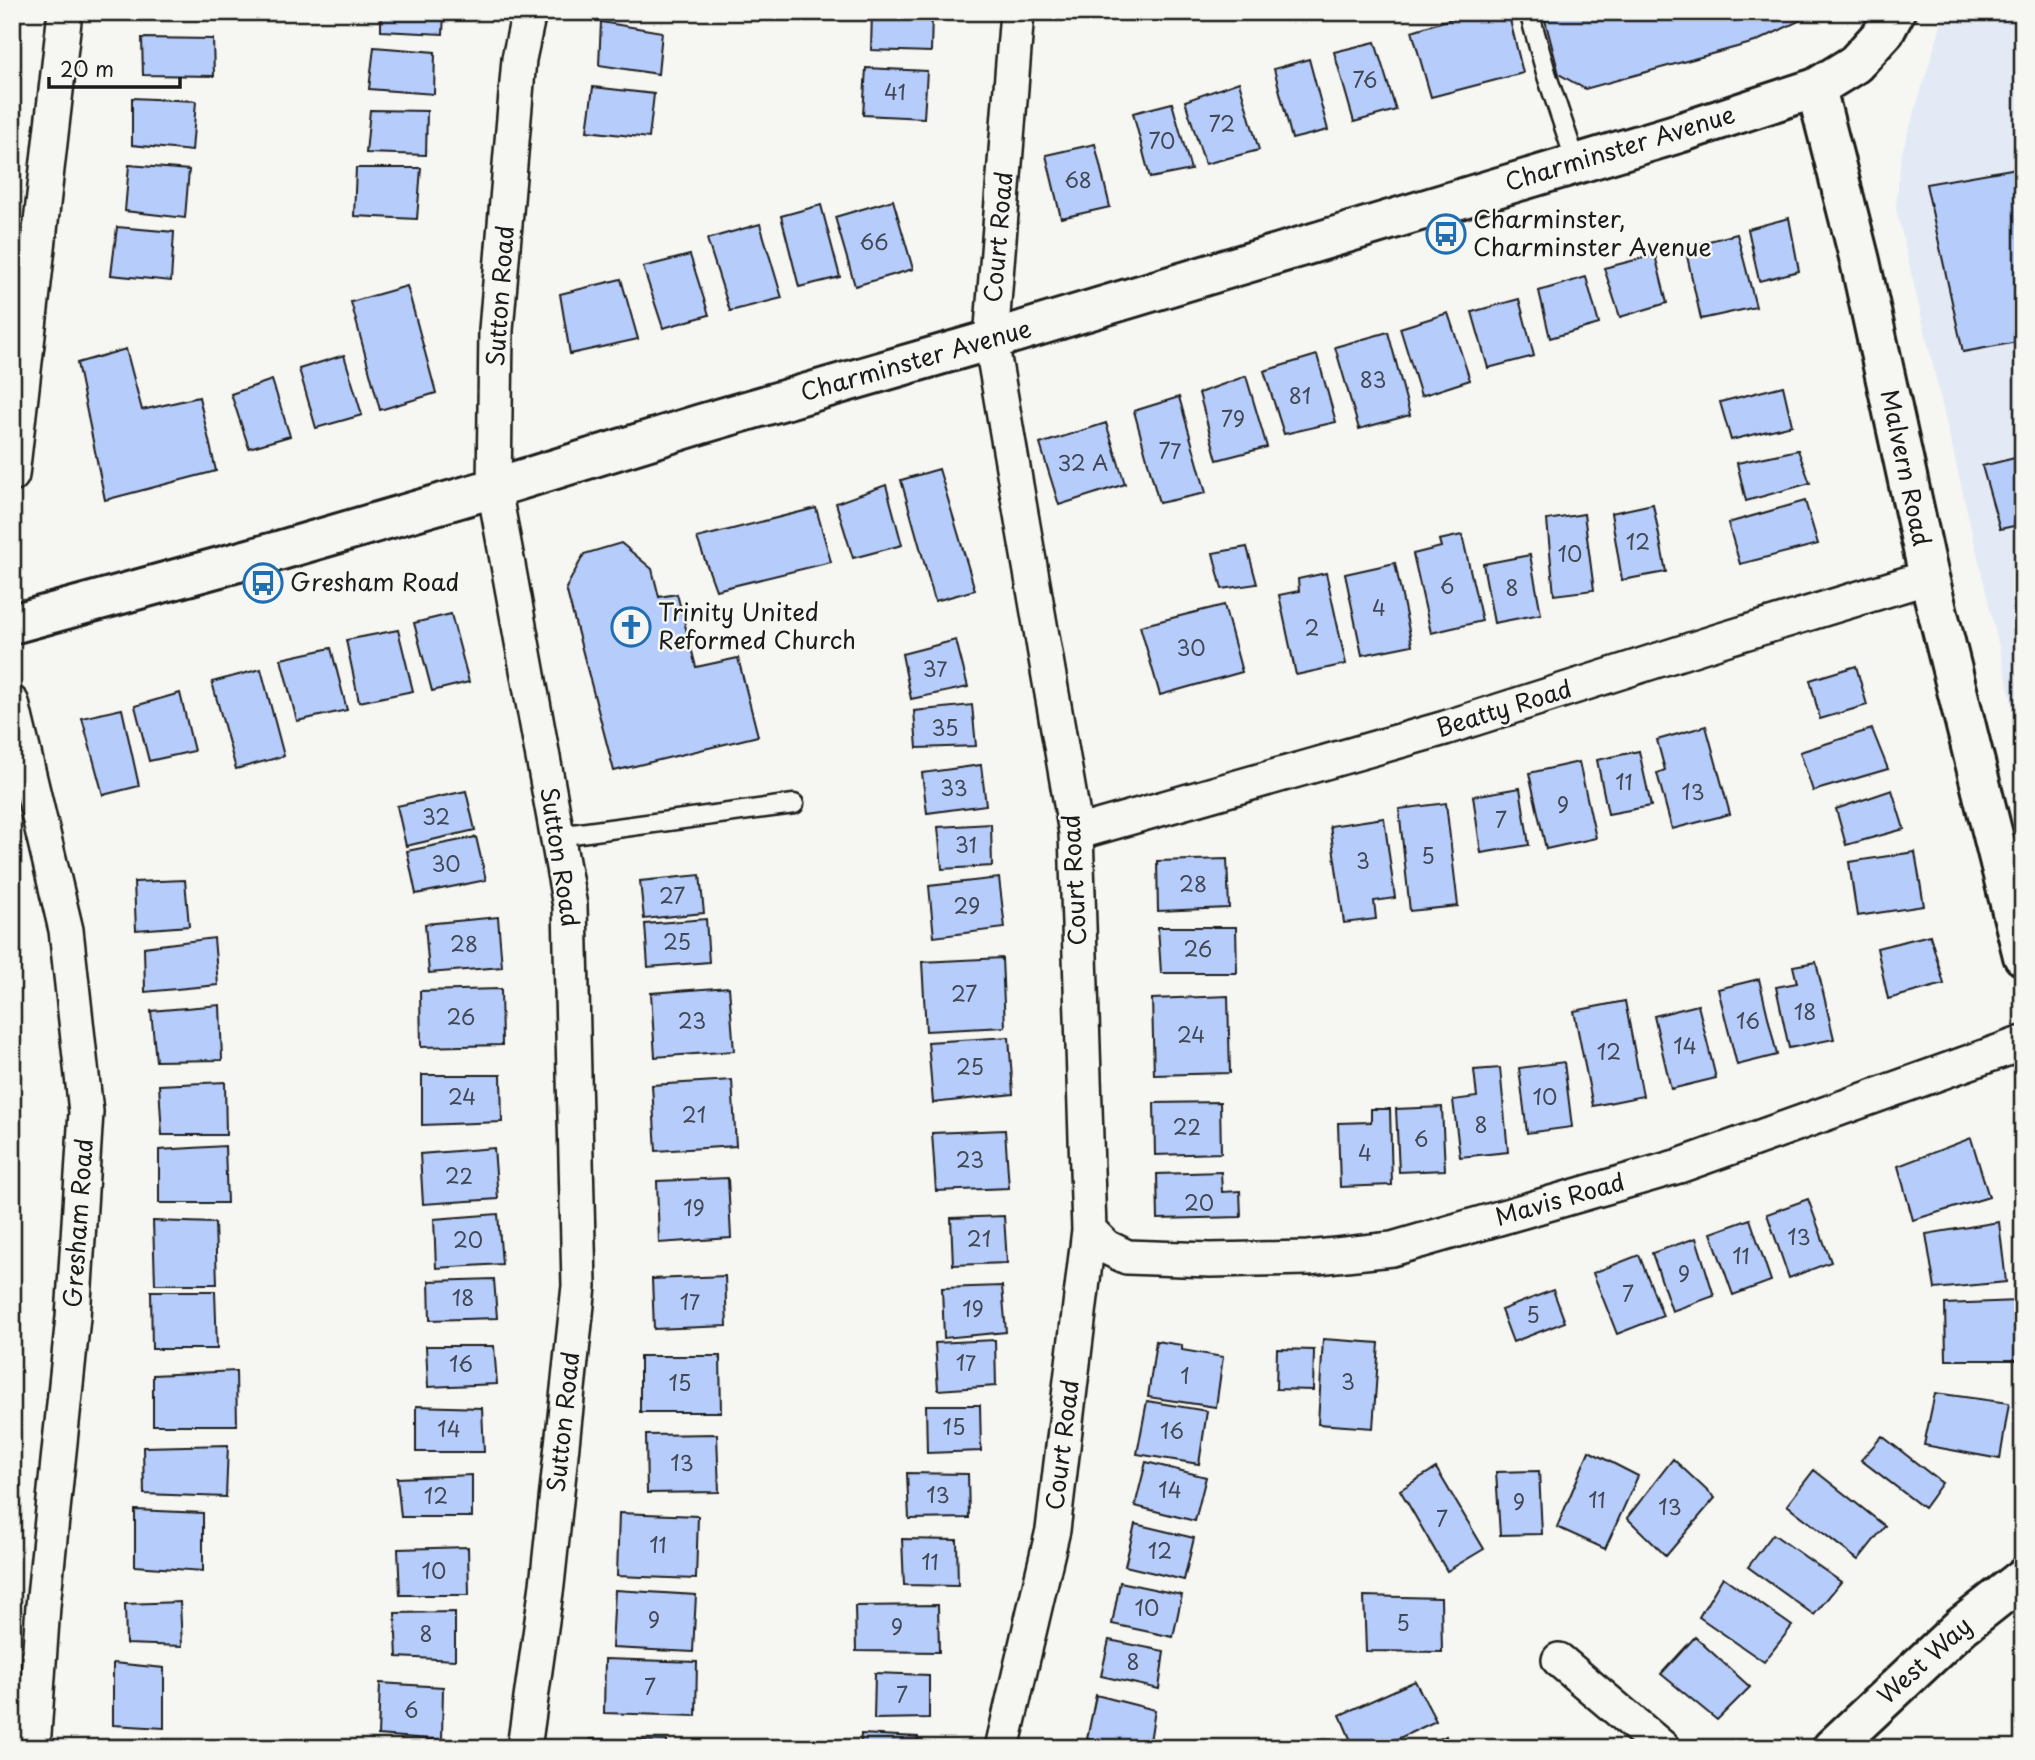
<svg xmlns="http://www.w3.org/2000/svg" width="2035" height="1760" viewBox="0 0 2035 1760" font-family="'Playpen Sans',sans-serif">
<style>
.built{fill:#e3eaf5}
.building{fill:#b6cdfc;stroke:#1c1c1c;stroke-width:2}
.lines{fill:none;stroke-linecap:round;stroke-linejoin:round}
.lane-casing{stroke:#1c1c1c;stroke-width:23}
.street-casing{stroke:#1c1c1c;stroke-width:38}
.secondary-casing{stroke:#1c1c1c;stroke-width:44}
.lane{stroke:#f6f6f2;stroke-width:18}
.street{stroke:#f6f6f2;stroke-width:33}
.secondary{stroke:#f6f6f2;stroke-width:38}
.labels{text-anchor:middle;stroke-width:5;stroke-linejoin:round;paint-order:stroke}
.number-label{font-size:21px;fill:#424854}
.street-label{font-size:24px;fill:#1c1c1c;stroke:#f6f6f2}
.poi-label{font-size:24px;fill:#1c1c1c;stroke:#f6f6f2;text-anchor:start}
</style>
<rect width="100%" height="100%" fill="#f6f6f2"/>
<filter id="ink" filterUnits="userSpaceOnUse"><feTurbulence type="fractalNoise" baseFrequency=".0143" numOctaves="2"/><feDisplacementMap in="SourceGraphic" scale="14" xChannelSelector="R" yChannelSelector="G"/><feConvolveMatrix kernelMatrix="1 2 1 2 8 2 1 2 1" color-interpolation-filters="sRGB"/></filter>
<g filter="url(#ink)">
<path class="built" d="M1945,12h78v737l-127,-541 5,-52z"/>
<path class="building" d="M147,12h64v7h-64z
M381,12h63l-1,22 -62,-3z
M872,12h60l-1,40 -60,-2z
M1061,12h43v4l-43,-1z
M1473,12h35l15,61 -92,24 -19,-66z
M1543,12h74v2l6,-2h187l-13,10 -42,20 -170,47 -26,-15z
M601,22l61,10 -4,42 -59,-9z
M142,38l71,1 1,37 -71,-1z
M1375,42l21,68 -42,12 -20,-70z
M374,47l61,5 -1,42 -65,-5z
M1309,59l19,71 -36,9 -18,-70z
M866,68l61,3 -3,47 -61,-3z
M1239,82l20,68 -54,14 -20,-63z
M593,87l61,7 -5,44 -62,-7z
M132,98l64,3 -4,50 -60,-6z
M1172,103l19,67 -41,8 -17,-65z
M370,110l57,1 -1,44 -60,-2z
M1095,144l15,63 -49,11 -15,-63z
M129,165l60,5 -4,48 -60,-7z
M2023,167v174l-60,11 -37,-168z
M356,168h65l-4,51 -63,-3z
M893,200l20,69 -58,17 -20,-69z
M821,205l19,72 -41,10 -18,-71z
M1789,218l10,53 -40,10 -11,-52z
M760,224l22,74 -52,13 -23,-72z
M117,227l57,5 -3,49 -60,-6z
M1737,234l19,73 -55,12 -16,-72z
M690,255l19,60 -46,13 -20,-61z
M1655,255l12,48 -47,14 -16,-49z
M1586,277l13,47 -49,14 -11,-47z
M621,279l17,60 -68,15 -10,-60z
M407,286l29,107 -56,17 -29,-108z
M1519,299l15,57 -46,12 -16,-56z
M1448,313l22,67 -49,16 -21,-68z
M1388,332l22,83 -51,14 -24,-82z
M126,349l16,61 57,-13 17,74 -111,29 -28,-137z
M344,355l18,60 -46,13 -17,-59z
M1317,355l19,67 -52,12 -20,-63z
M1246,376l21,71 -50,13 -18,-67z
M272,380l18,56 -41,12 -18,-54z
M1783,386l9,39 -61,15 -11,-38z
M1179,397l27,96 -47,10 -25,-92z
M1106,423l19,61 -66,21 -19,-61z
M1798,450l12,33 -64,18 -9,-38z
M2023,456v68l-23,5 -18,-63z
M939,469l36,121 -40,11 -34,-121z
M886,485l16,60 -49,13 -17,-55z
M1805,501l13,43 -78,20 -12,-41z
M1653,504l13,68 -44,8 -11,-67z
M816,508l15,54 -115,28 -19,-52z
M1584,514l10,76 -40,5 -7,-75z
M1462,535l20,86 -51,12 -18,-79 28,-7 -2,-7z
M621,543l31,26 7,28 18,-3 19,73 42,-9 20,78 -144,35 -48,-183 18,-34z
M1247,547l10,37 -35,5 -9,-36z
M1530,555l11,59 -47,9 -11,-59z
M1395,563l17,82 -50,10 -17,-81z
M1326,573l20,91 -50,11 -17,-80 20,-4 -1,-12z
M1224,605l18,67 -82,23 -20,-69z
M451,614l18,68 -37,9 -18,-68z
M398,630l15,61 -54,11 -13,-62z
M956,640l12,47 -57,12 -9,-45z
M331,648l16,62 -50,11 -16,-62z
M1856,666l11,39 -47,14 -10,-39z
M261,669l23,87 -48,13 -24,-87z
M180,693l14,58 -45,10 -14,-55z
M972,705l4,41 -59,2 -3,-37z
M122,709l17,77 -36,9 -21,-77z
M1706,726l24,88 -58,15 -15,-56 8,-3 -8,-30z
M1872,729l16,40 -75,22 -13,-39z
M1639,751l12,55 -43,8 -11,-54z
M1579,762l17,76 -50,11 -17,-76z
M981,765l5,40 -59,8 -5,-40z
M1520,788l9,57 -48,8 -8,-57z
M1892,790l12,39 -58,16 -10,-36z
M466,791l9,39 -69,16 -9,-40z
M1446,803l12,103 -48,5 -11,-102z
M1384,818l11,80 -21,3 2,18 -32,4 -14,-97z
M991,824l1,42 -50,3 -4,-42z
M476,837l10,43 -70,14 -9,-43z
M1915,852l9,54 -67,10 -8,-54z
M1227,859l2,49 -71,3 -1,-50z
M700,875l4,38 -60,6 -4,-38z
M999,878l6,50 -71,9 -5,-51z
M185,880l4,46 -53,4 -2,-48z
M498,917l4,50 -73,6 -4,-49z
M706,919l3,43 -61,5 -3,-43z
M1158,927h78l1,46h-76z
M1930,935l14,49 -56,15 -11,-51z
M214,938l4,47 -73,7 -1,-45z
M1002,958l3,69 -79,4 -4,-69z
M1816,962l18,77 -45,9 -13,-61 21,-4 -4,-17z
M1759,979l18,76 -40,10 -19,-76z
M729,987l5,64 -79,6 -4,-64z
M501,989l1,56 -81,2 -1,-56z
M1228,996l2,77 -76,2 -2,-76z
M1625,1001l18,95 -50,10 -19,-95z
M220,1005l2,55 -66,1 -5,-50z
M1698,1005l18,73 -45,11 -17,-73z
M1009,1037l4,57 -80,9 -5,-61z
M1564,1062l8,65 -45,6 -8,-65z
M1500,1068l8,84 -48,5 -7,-57 24,-3 -3,-27z
M422,1075h79l1,47 -80,3z
M732,1080l4,66 -80,5 -4,-66z
M225,1082l1,53h-64l-3,-50z
M1220,1102l1,51 -66,2 -1,-52z
M1442,1107l3,63 -46,2 -3,-63z
M1371,1109h19l2,76 -52,2 -2,-64 33,-1z
M1005,1130l4,58 -73,3 -4,-58z
M1971,1138l18,59 -76,23 -15,-54z
M225,1146l2,57h-68v-53z
M494,1148l4,51 -75,5 -3,-50z
M1221,1172l1,20 18,-1 1,26 -83,2 -1,-45z
M728,1178l3,60 -72,5 -2,-62z
M1808,1199l23,63 -42,16 -22,-64z
M498,1214l4,50 -66,4 -2,-49z
M1004,1216l3,47 -54,2 -2,-47z
M1750,1219l21,62 -38,14 -22,-62z
M153,1221l62,2 2,61h-62z
M1999,1222l7,60 -71,7 -9,-55z
M1696,1238l18,58 -42,15 -20,-58z
M1639,1255l24,61 -46,18 -24,-61z
M725,1276l2,50 -73,3 -2,-50z
M494,1279l3,39 -67,2 -1,-39z
M1002,1286l4,46 -62,6 -2,-50z
M1553,1290l12,32 -52,20 -12,-32z
M151,1291h64l2,58h-65z
M2017,1301l4,59h-75l-1,-56z
M1323,1339l56,4 -6,85 -55,-4z
M995,1340l1,46 -58,4 -3,-47z
M1156,1341l26,4v5l41,7 -7,50 -68,-10z
M426,1346h68l3,38 -69,3z
M1277,1349l37,1 -1,40 -37,-1z
M640,1356h80l1,56h-81z
M236,1371l1,54h-84v-50z
M1935,1393l74,10 -9,56 -76,-14z
M1147,1401l60,10 -8,53 -62,-10z
M926,1405h54l1,46 -54,2z
M416,1406l66,2 2,44h-68z
M717,1434l2,58 -72,1 -1,-58z
M1882,1436l60,47 -18,25 -63,-48z
M228,1445l-2,52 -82,-3 -1,-47z
M1589,1451l49,25 -33,73 -48,-22z
M1673,1459l42,39 -49,58 -39,-38z
M1146,1462l60,15 -11,44 -60,-15z
M1436,1468l48,81 -37,22 -47,-81z
M1814,1470l71,56 -27,34 -71,-55z
M1539,1471l3,63 -42,1 -4,-63z
M907,1473l61,1 1,44 -60,1z
M472,1475v42h-71l-4,-39z
M135,1510l68,3v58l-68,-5z
M619,1513l79,3 -2,63 -79,-3z
M1135,1524l59,14 -10,42 -59,-14z
M1773,1534l68,48 -27,33 -66,-48z
M902,1539l55,1 1,46 -54,-1z
M468,1547l1,48h-69l-2,-46z
M1723,1577l69,49 -28,36 -65,-45z
M1120,1582l62,13 -9,42 -61,-13z
M615,1590l81,5 -3,57 -81,-4z
M1364,1596l77,2 1,54 -76,-1z
M180,1602l2,44 -56,-2 -1,-40z
M938,1605l1,47 -83,-1 -1,-45z
M455,1612v48l-58,-3 -2,-44z
M1695,1637l55,50 -33,33 -56,-46z
M1109,1640l55,11 -5,38 -58,-13z
M605,1659l92,3 -1,54 -92,-3z
M113,1663l51,5v60l-51,-3z
M875,1673l54,2v43l-55,1z
M1415,1681l21,40 -58,27h-24l-14,-33z
M380,1683l63,4 -1,53 -64,-5z
M1096,1695l59,15 -6,38h-23l-39,-9z
M861,1734l57,3 -1,11h-57z
M1446,1736l4,12h-28z
M110,1739l61,1 -1,8h-60z
M591,1739l76,2v7h-76z"/>
<g class="lines">
<g class="lane-casing">
<path id="lane" d="M1529,12l18,64 29,86
M558,836l236,-32"/>
</g>
<g class="street-casing">
<path id="street" d="M12,475l53,-463
M12,703l54,227 20,182 -13,205 -30,289 -10,142
M1076,833l369,-105 276,-88 208,-63
M1089,1230l17,17 21,10 83,3 98,-2 84,-9 287,-83 344,-123
M1559,1660l104,88
M524,1748l23,-163 32,-299 -9,-380 -76,-418 2,-158 23,-271 10,-47
M1002,1748l51,-218 36,-300 -13,-397 -85,-493 26,-328"/>
</g>
<g class="secondary-casing">
<path id="secondary" d="M1816,88l44,173 69,316 94,379
M12,624l266,-73 216,-63 207,-64 290,-84 688,-207 137,-45 39,-24 30,-33 10,-19
M1832,1748l130,-122 61,-48"/>
</g>
<use href="#lane" class="lane"/>
<use href="#street" class="street"/>
<use href="#secondary" class="secondary"/>
</g>
</g>
<defs>
<g id="bus-ring" transform="scale(2.0125)"><circle r="9.5" fill="#f6f6f2" stroke="#1f6fb2" stroke-width="1.5"/><path d="M-5-6H5V4H4V6H2V4H-2V6H-4V4H-5ZM-3.5-4V0h7V-4ZM-3.5 1.2v1.5H-2V1.2ZM2 1.2v1.5H3.5V1.2Z" fill="#1f6fb2"/></g>
<g id="church-ring" transform="scale(2.0125)"><circle r="9.5" fill="#f6f6f2" stroke="#1f6fb2" stroke-width="1.5"/><path d="M-1.2-6h2.4v3.5h3.3v2.4h-3.3V6h-2.4V-.1h-3.3v-2.4h3.3Z" fill="#1f6fb2"/></g>
</defs>
<g fill-rule="evenodd">
<use href="#bus-ring" x="1446" y="234"/>
<use href="#bus-ring" x="263" y="583"/>
<use href="#church-ring" x="631" y="627"/>
</g>
<g class="labels">
<g class="number-label">
<text x="1365" y="88">76</text>
<text x="895" y="100">41</text>
<text x="1222" y="132">72</text>
<text x="1162" y="149">70</text>
<text x="1078" y="188">68</text>
<text x="874" y="250">66</text>
<text x="1373" y="388">83</text>
<text x="1300" y="404">81</text>
<text x="1233" y="427">79</text>
<text x="1170" y="459">77</text>
<text x="1083" y="471">32 A</text>
<text x="1638" y="550">12</text>
<text x="1570" y="562">10</text>
<text x="1447" y="594">6</text>
<text x="1512" y="596">8</text>
<text x="1379" y="616">4</text>
<text x="1312" y="636">2</text>
<text x="1191" y="656">30</text>
<text x="935" y="677">37</text>
<text x="945" y="736">35</text>
<text x="1624" y="790">11</text>
<text x="954" y="796">33</text>
<text x="1693" y="800">13</text>
<text x="1563" y="813">9</text>
<text x="436" y="825">32</text>
<text x="1501" y="828">7</text>
<text x="966" y="853">31</text>
<text x="1428" y="864">5</text>
<text x="1363" y="869">3</text>
<text x="446" y="872">30</text>
<text x="1193" y="892">28</text>
<text x="672" y="904">27</text>
<text x="967" y="914">29</text>
<text x="677" y="950">25</text>
<text x="464" y="952">28</text>
<text x="1198" y="957">26</text>
<text x="964" y="1002">27</text>
<text x="1805" y="1020">18</text>
<text x="461" y="1025">26</text>
<text x="692" y="1029">23</text>
<text x="1748" y="1029">16</text>
<text x="1191" y="1043">24</text>
<text x="1685" y="1054">14</text>
<text x="1609" y="1060">12</text>
<text x="970" y="1075">25</text>
<text x="462" y="1105">24</text>
<text x="1545" y="1105">10</text>
<text x="694" y="1123">21</text>
<text x="1481" y="1133">8</text>
<text x="1187" y="1135">22</text>
<text x="1421" y="1147">6</text>
<text x="1365" y="1161">4</text>
<text x="970" y="1168">23</text>
<text x="459" y="1184">22</text>
<text x="1199" y="1211">20</text>
<text x="694" y="1216">19</text>
<text x="1799" y="1245">13</text>
<text x="979" y="1247">21</text>
<text x="468" y="1248">20</text>
<text x="1741" y="1264">11</text>
<text x="1684" y="1282">9</text>
<text x="1628" y="1302">7</text>
<text x="463" y="1306">18</text>
<text x="690" y="1310">17</text>
<text x="973" y="1317">19</text>
<text x="1533" y="1323">5</text>
<text x="966" y="1371">17</text>
<text x="461" y="1372">16</text>
<text x="1185" y="1384">1</text>
<text x="1348" y="1390">3</text>
<text x="680" y="1391">15</text>
<text x="954" y="1435">15</text>
<text x="449" y="1437">14</text>
<text x="1172" y="1439">16</text>
<text x="682" y="1471">13</text>
<text x="1170" y="1498">14</text>
<text x="938" y="1503">13</text>
<text x="436" y="1504">12</text>
<text x="1597" y="1508">11</text>
<text x="1519" y="1510">9</text>
<text x="1670" y="1515">13</text>
<text x="1442" y="1527">7</text>
<text x="658" y="1553">11</text>
<text x="1160" y="1559">12</text>
<text x="930" y="1570">11</text>
<text x="434" y="1579">10</text>
<text x="1147" y="1616">10</text>
<text x="654" y="1628">9</text>
<text x="1403" y="1631">5</text>
<text x="897" y="1635">9</text>
<text x="426" y="1642">8</text>
<text x="1133" y="1670">8</text>
<text x="650" y="1695">7</text>
<text x="902" y="1703">7</text>
<text x="411" y="1718">6</text>
</g>
<g class="street-label">
<text transform="translate(1620 149) rotate(-17)" y="8">Charminster Avenue</text>
<text transform="translate(999 237) rotate(-85)" y="8">Court Road</text>
<text transform="translate(501 296) rotate(-86)" y="8">Sutton Road</text>
<text transform="translate(916 361) rotate(-16)" y="8">Charminster Avenue</text>
<text transform="translate(1905 468) rotate(78)" y="8">Malvern Road</text>
<text transform="translate(1504 709) rotate(-17)" y="8">Beatty Road</text>
<text transform="translate(559 857) rotate(81)" y="8">Sutton Road</text>
<text transform="translate(1075 880) rotate(-93)" y="8">Court Road</text>
<text transform="translate(1560 1200) rotate(-16)" y="8">Mavis Road</text>
<text transform="translate(79 1223) rotate(-86)" y="8">Gresham Road</text>
<text transform="translate(564 1422) rotate(-84)" y="8">Sutton Road</text>
<text transform="translate(1063 1445) rotate(-83)" y="8">Court Road</text>
<text transform="translate(1925 1661) rotate(-42)" y="8">West Way</text>
</g>
<g class="poi-label">
<text x="1473" y="228">Charminster,<tspan x="1473" dy="28">Charminster Avenue</tspan></text>
<text x="290" y="591">Gresham Road</text>
<text x="658" y="621">Trinity United<tspan x="658" dy="28">Reformed Church</tspan></text>
</g>
</g>
<rect width="2035" height="1760" fill="none" stroke="#f6f6f2" stroke-width="42"/>
<rect x="21" y="21" width="1993" height="1718" fill="none" stroke="#1c1c1c" stroke-width="2.5" filter="url(#ink)"/>
<path d="M49 77v10h131v-10" fill="none" stroke="#1c1c1c" stroke-width="3.5"/>
<text x="60" y="77" font-size="21" fill="#1c1c1c" stroke="#f6f6f2" stroke-width="5" paint-order="stroke">20 m</text>
</svg>
